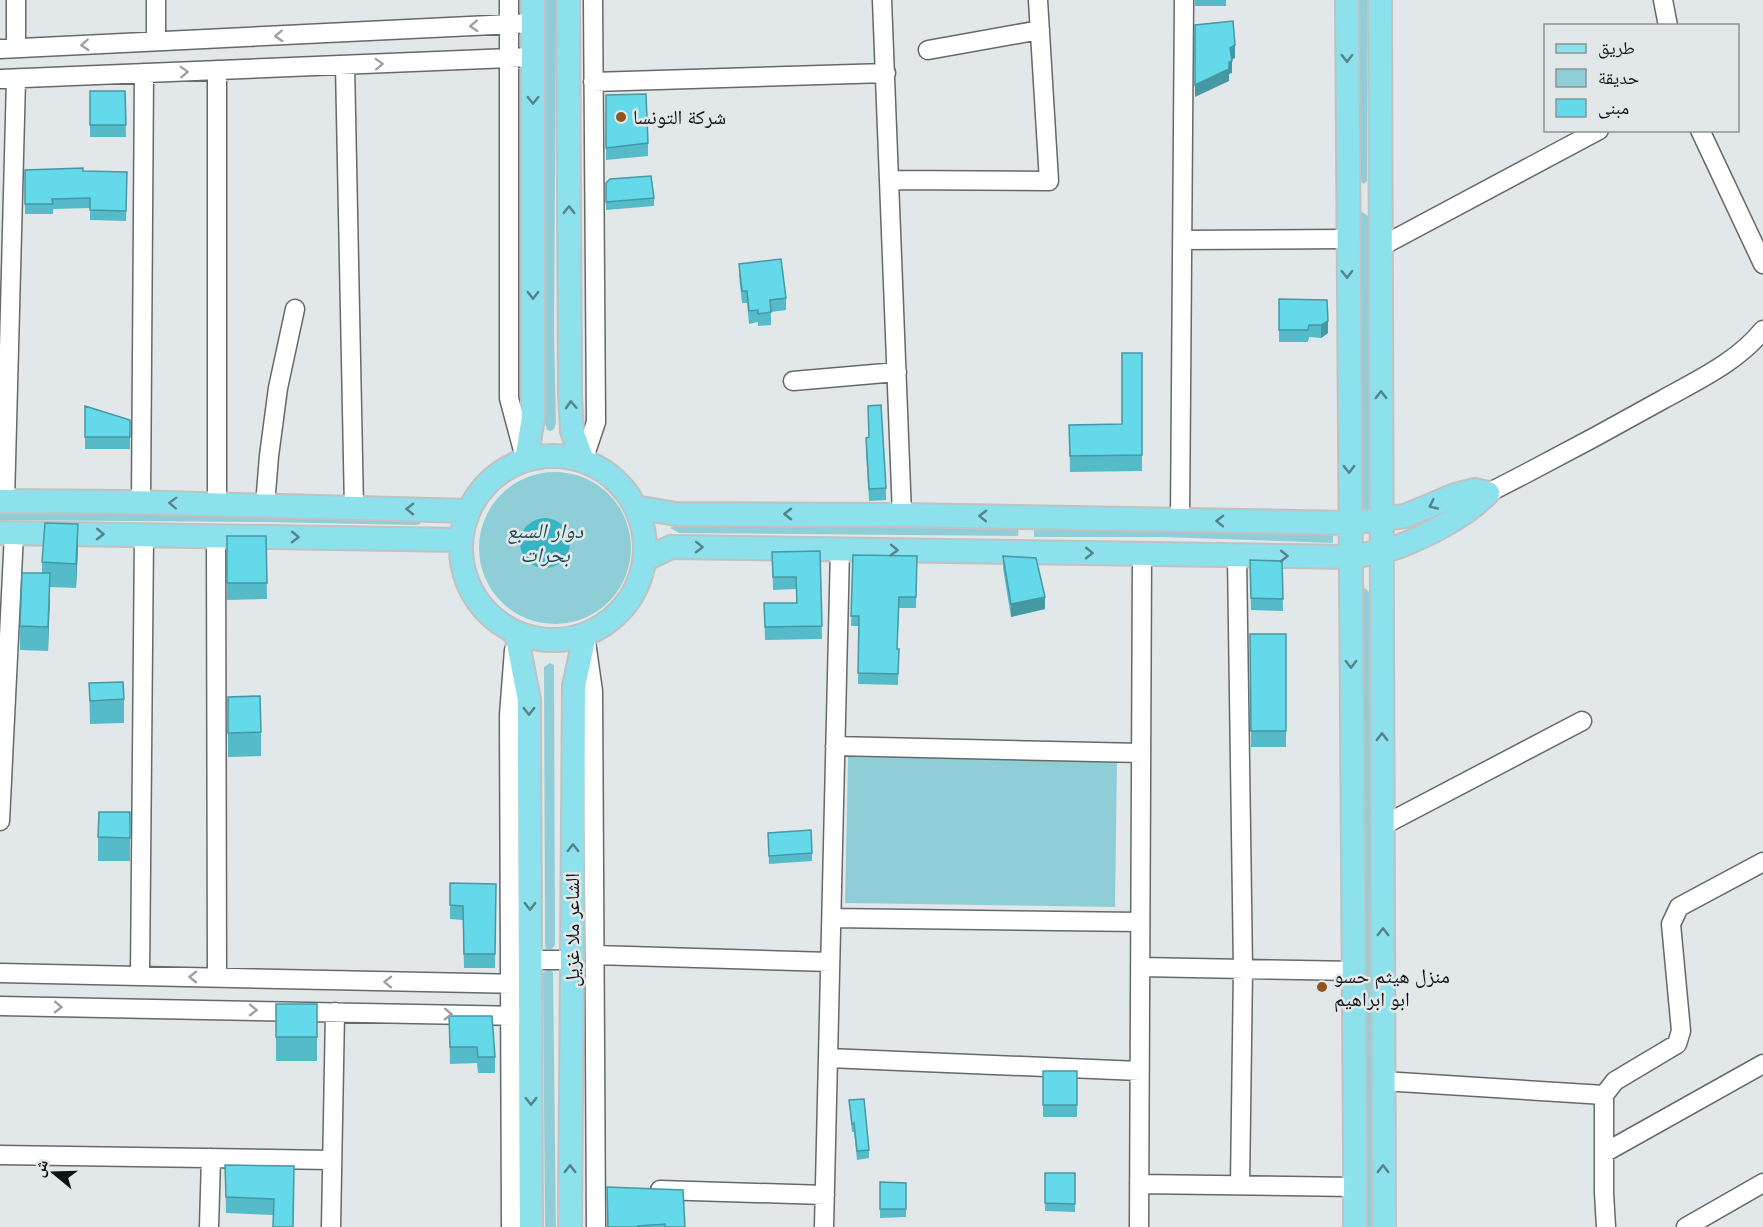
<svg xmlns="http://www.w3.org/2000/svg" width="1763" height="1227" viewBox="0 0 1763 1227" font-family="'Varela Round','Noto Naskh Arabic',sans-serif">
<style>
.green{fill:#90ced7}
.water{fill:#38b3c3}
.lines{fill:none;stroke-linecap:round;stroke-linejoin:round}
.minor-casing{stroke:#64696a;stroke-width:21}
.major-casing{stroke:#c1c1c1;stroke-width:26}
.minor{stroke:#fff;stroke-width:18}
.major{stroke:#8ce1ec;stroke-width:22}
.wall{fill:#56bbc8}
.shaded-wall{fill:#4698a3}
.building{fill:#64d9e9;stroke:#4698a3;stroke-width:1.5}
.oneway{stroke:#9fa0a0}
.oneway2{stroke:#54848a}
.poi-dot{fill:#94541d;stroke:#e2e8e9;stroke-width:2}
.labels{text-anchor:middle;stroke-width:5;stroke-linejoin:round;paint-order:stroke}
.poi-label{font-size:20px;fill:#101212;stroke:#e2e8e9;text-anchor:start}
.street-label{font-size:20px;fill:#101212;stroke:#e2e8e9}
.water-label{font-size:21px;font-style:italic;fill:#194d54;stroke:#e2e8e9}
</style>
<rect width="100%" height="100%" fill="#e2e8e9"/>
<path class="green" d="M544,0h12l-2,331 2,92 -2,6 -3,2 -4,-1 -2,-7z
M1358,0h9v181l-3,3 -5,-3z
M1361,211l8,6v296l-10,1 -2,-296z
M479 548a76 76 0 1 1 152 0a76 76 0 1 1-152 0Z
M0,511l415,6 6,4 -1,3 -4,1 -153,-3 -263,-2z
M682,523l211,4 126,-2 -1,11 -339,-3 -9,-5z
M1034,529l299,4v10l-171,-6h-128z
M1365,588l4,4 4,635h-10l-2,-635z
M550,663l4,2 1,280 -3,4h-6l-1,-4 -1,-278z
M848,757l269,4 -2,146 -270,-4z
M549,969l4,3 3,255h-11l-2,-254z"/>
<path class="water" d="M520 543a25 25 0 1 1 50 0a25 25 0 1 1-50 0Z"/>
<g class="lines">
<g class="minor-casing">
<path id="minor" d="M509,0v398l16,60
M882,0l20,515
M1663,0l5,26
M156,41v-41
M16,48v-48
M0,49l533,-26
M928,50l112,-20
M345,65l9,443
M0,79l533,-22
M593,82l293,-9
M1700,130l63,134
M890,180l159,1 -11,-181
M1182,240l165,-1
M1380,247l219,-117
M793,381l104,-9
M583,461l13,-39 -3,-422
M1488,493c59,-30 117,-61 174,-93 36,-20 75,-38 101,-70
M5,501l11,-422
M141,502l3,-429
M217,504v-434
M265,505l4,-49 9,-68 17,-79
M1180,520l4,-520
M216,536l1,442
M1237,556l6,413 -3,216
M586,642l7,49 3,536
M835,746l306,7
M0,821l14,-288
M1382,826l200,-105
M832,918l308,4
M595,955l235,7
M530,960h42
M1140,967l215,4
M0,973l519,11
M140,976l4,-441
M0,1006l520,10
M828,1058l311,13
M1383,1081l221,14
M1604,1153l159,-89
M0,1155l332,5
M1139,1184l216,3
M660,1190l165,5
M209,1227l2,-69
M331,1227l4,-215
M511,1227l-2,-512 5,-65
M824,1227l16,-678
M1139,1227l3,-673
M1606,1227l-2,-34v-98l11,-14 62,-37 4,-13 -10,-107 8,-17 84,-45
M1686,1227l77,-44"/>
</g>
<g class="major-casing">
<path id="major" d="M568,0l2,395 2,36 11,30
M1347,0c0,409 9,818 8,1227
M1380,0l4,1227
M461 548a92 92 0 1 1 184 0a92 92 0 1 1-184 0Z
M526,460l7,-42v-418
M0,501l128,1 341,9
M635,507l41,7 226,1 448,8 55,-7 50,-21 19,-5 14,3
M0,533l461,7
M644,560l27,-13 679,10c17,-3 34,-5 50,-11 29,-11 67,-31 88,-53
M516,633l13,67 2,527
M570,1227l4,-541 11,-51"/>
</g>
<use href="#minor" class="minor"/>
<use href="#major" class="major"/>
</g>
<path class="wall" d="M1195,0h31v6h-31z
M90,91h35l1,46h-36z
M606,95l42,48v13l-42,4z
M25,170l102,2 -1,49 -36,-1v-12l-37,1v5h-28z
M606,183l48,15v8l-48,4z
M739,264l47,34v12l-15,2v13l-13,1v-4l-9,2 -2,-21h-5l-3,-27z
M1279,299l48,1 1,33 -7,5 -12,-1 -1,5h-29z
M1142,353v118l-72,1 -1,-47 53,-1z
M85,406l45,14v29h-45z
M868,406l18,82v12l-17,1 -3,-51v-12h3z
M227,536h39l1,63 -40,1z
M78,548l-2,40 -26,-1 -2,64 -28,-1v-24l22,-53v-11z
M820,551l2,88 -57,1 -1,-37h32v-14l-23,1 -1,-38z
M853,555l64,1 -1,52h-17l-2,41h2l-1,36 -40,-1 1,-58h-8z
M1003,556l42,53 -34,8 -8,-49z
M1250,560l32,1 1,50 -32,-1z
M1250,634h36v113h-35z
M89,683l35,16v24l-34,1z
M228,697l33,35v24l-33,1z
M130,812v49h-32v-24z
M768,833l44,20v8l-43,3z
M496,884l-1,84h-31l-1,-48 -13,-1v-14z
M276,1004h41v57h-41z
M449,1016l46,41v16h-17l-1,-10 -27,1z
M1043,1071h34v46h-34z
M849,1100l20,50v8l-12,2 -3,-28h-2z
M225,1165l69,1 -20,49 -48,-2z
M1045,1173h30v39l-30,-1z
M880,1182l26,1v34l-26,1z
M607,1187l78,40h-78z"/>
<path class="shaded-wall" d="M1235,45v13l-5,3v-13z
M1232,61v12l-3,1v7l-34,16v-12z
M1328,321v12l-7,5v-13z
M78,524v24l-2,40v-24z
M50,573v24l-2,54v-24z
M1045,597v12l-34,8v-13z"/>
<path class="building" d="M1233,21l2,24 -5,3 2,13 -3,1v7l-34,16v-60z
M90,91h35l1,34h-36z
M646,94l2,49 -42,5v-53z
M83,168v3l44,1 -1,39 -36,-1v-12l-38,1 1,5h-28v-34z
M651,176l3,22 -48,4v-19l4,-4z
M781,259l5,39 -16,2 1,12 -13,2v-4l-9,1 -2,-20h-5l-3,-27z
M1279,299l48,1 1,21 -7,4h-12l-1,5h-29z
M1122,353h20v102l-72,1 -1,-31 53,-1z
M881,405l5,83 -17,1 -3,-51 3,-1 -1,-31z
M85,406l45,14v17h-45z
M45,523l33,1 -2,40 -34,-2z
M227,536h39l1,47h-40z
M820,551l2,75 -57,1 -1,-24h33l-1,-26h-23l-1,-25z
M853,555l64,1 -1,41h-17l-2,52h2l-1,25 -40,-1 1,-57h-8z
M1003,556l33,2 9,39 -34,7z
M1250,560l32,1 1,38 -32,-1z
M22,573h28l-2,54 -28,-1z
M1250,634h36v97h-35z
M123,682l1,17 -34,2 -1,-18z
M260,696l1,36 -33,1v-36z
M99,812h31v26l-32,-1z
M811,830l1,23 -43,3 -1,-23z
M450,883l46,1 -1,70h-31l-1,-48 -13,-1z
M276,1004h41v33h-41z
M449,1016h43l3,41h-17l-1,-10h-27z
M1043,1071h34v34h-34z
M864,1099l5,51 -12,1 -3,-28 -2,1 -3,-24z
M225,1165l69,1 -1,61h-20l1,-28 -48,-2z
M1045,1173h30v31l-30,-1z
M880,1182l26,1v26h-26z
M607,1187l76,3 2,37h-20v-3l-27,2v1h-30z"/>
<defs><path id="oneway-chevron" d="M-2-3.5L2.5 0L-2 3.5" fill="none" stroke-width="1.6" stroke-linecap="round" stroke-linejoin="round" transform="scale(1.5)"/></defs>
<g class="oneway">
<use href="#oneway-chevron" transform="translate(474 26) rotate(177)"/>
<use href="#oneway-chevron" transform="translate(279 36) rotate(177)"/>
<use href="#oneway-chevron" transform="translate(85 45) rotate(177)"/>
<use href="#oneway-chevron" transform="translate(379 64) rotate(-2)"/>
<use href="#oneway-chevron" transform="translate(184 72) rotate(-2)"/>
<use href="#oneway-chevron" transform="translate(193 977) rotate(-179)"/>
<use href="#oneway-chevron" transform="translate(388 982) rotate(-179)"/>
<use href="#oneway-chevron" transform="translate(58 1007) rotate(1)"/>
<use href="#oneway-chevron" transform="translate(253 1010) rotate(1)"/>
<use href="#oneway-chevron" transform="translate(448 1014) rotate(1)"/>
</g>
<g class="oneway2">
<use href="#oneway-chevron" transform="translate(1347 58) rotate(90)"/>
<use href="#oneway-chevron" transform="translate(533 100) rotate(90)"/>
<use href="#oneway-chevron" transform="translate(569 210) rotate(-90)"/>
<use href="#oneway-chevron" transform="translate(1347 274) rotate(89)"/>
<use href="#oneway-chevron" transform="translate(533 295) rotate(90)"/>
<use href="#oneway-chevron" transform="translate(1381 395) rotate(-90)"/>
<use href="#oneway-chevron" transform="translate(571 405) rotate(-93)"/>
<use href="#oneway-chevron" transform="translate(1349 469) rotate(89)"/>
<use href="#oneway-chevron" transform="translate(173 503) rotate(-178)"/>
<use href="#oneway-chevron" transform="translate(1433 505) rotate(155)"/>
<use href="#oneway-chevron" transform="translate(410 509) rotate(-179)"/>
<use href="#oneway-chevron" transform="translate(788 514) rotate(-180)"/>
<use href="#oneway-chevron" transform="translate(983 516) rotate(-179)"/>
<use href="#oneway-chevron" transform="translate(1220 521) rotate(-179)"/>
<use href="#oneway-chevron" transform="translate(100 534) rotate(1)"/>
<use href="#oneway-chevron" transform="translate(295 537) rotate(1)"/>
<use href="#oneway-chevron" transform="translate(699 547) rotate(1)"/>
<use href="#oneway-chevron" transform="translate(894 550) rotate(1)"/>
<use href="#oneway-chevron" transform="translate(1089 553) rotate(1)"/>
<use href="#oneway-chevron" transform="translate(1284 556) rotate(1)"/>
<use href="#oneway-chevron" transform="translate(1351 664) rotate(89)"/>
<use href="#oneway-chevron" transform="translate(529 711) rotate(89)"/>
<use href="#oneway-chevron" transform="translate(1382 737) rotate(-90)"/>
<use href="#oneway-chevron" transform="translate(573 848) rotate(-90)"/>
<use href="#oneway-chevron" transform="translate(530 906) rotate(90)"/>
<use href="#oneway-chevron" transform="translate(1383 932) rotate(-90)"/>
<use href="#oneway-chevron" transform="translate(531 1101) rotate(90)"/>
<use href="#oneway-chevron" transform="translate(570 1169) rotate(-90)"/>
<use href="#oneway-chevron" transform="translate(1383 1169) rotate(-90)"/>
</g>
<g class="poi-dot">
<circle cx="621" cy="117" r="6"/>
<circle cx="1322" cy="987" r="6"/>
</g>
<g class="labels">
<g class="poi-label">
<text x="633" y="124">شركة التونسا</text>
<text x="1334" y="983">منزل هيثم حسو<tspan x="1334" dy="23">ابو ابراهيم</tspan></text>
</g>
<g class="street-label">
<text transform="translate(572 930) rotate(-90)" y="7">الشاعر ملا غزيل</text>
</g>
<g class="water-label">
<text x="545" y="538">دوار السبع<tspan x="545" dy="24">بحرات</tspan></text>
</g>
</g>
<rect x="1544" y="24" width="195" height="108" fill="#e2e8e9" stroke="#8e9293" stroke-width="1.5"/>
<rect x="1556" y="44" width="30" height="9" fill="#8ce1ec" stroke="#8e9293" stroke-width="1.5"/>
<text x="1598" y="54" font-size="18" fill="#101212">طريق</text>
<rect x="1556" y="69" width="30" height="18" fill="#90ced7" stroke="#8e9293" stroke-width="1.5"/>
<text x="1598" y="84" font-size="18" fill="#101212">حديقة</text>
<rect x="1556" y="99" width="30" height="18" fill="#64d9e9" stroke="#8e9293" stroke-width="1.5"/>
<text x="1598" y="114" font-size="18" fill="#101212">مبنى</text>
<g transform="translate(54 1173) rotate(289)" stroke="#e2e8e9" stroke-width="4.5" paint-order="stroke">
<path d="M0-4.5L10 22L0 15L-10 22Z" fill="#101212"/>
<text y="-9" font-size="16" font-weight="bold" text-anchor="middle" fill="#101212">ش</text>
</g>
</svg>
